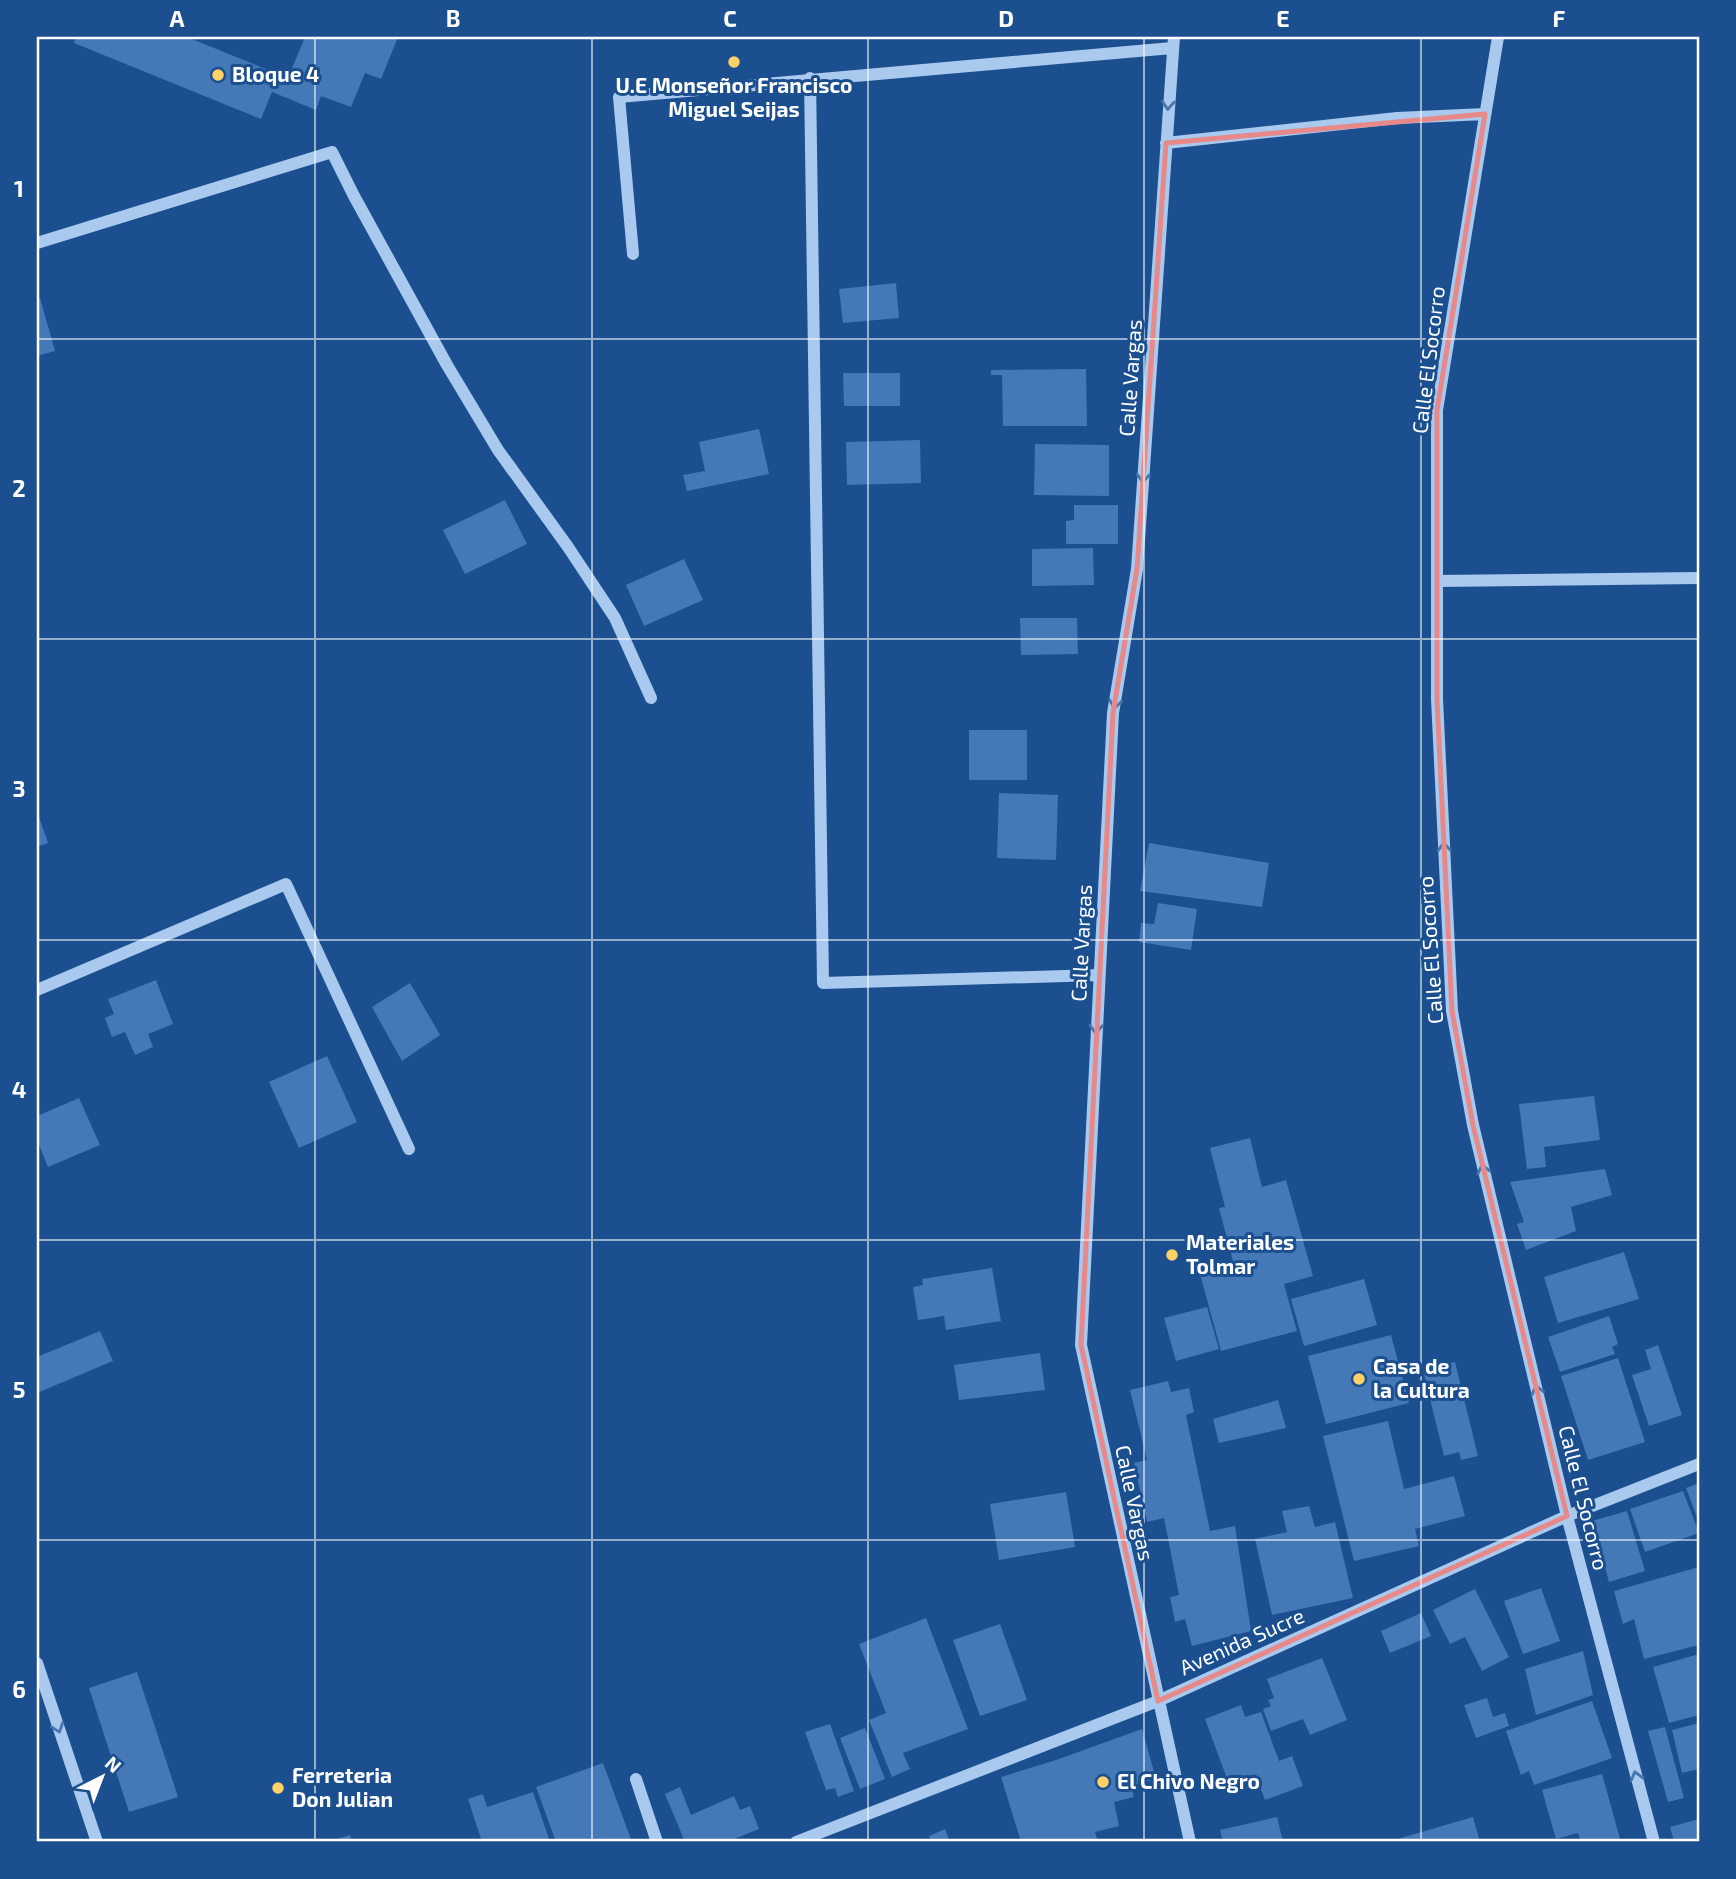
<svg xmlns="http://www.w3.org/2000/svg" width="1736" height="1879" viewBox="0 0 1736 1879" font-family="'Exo 2',sans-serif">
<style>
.building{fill:#4478b7}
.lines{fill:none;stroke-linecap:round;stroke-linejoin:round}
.minor{stroke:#a9c9ee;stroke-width:12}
.oneway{stroke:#4674ac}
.marked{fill:none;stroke:#e88989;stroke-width:5;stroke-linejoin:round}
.grid{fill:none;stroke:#fff;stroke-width:2;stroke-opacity:0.55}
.poi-dot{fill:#ffd166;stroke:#1b4f8f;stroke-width:2.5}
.labels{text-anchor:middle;stroke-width:6;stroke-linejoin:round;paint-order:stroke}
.poi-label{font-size:21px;font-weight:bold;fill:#fff;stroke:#1b4f8f;text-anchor:start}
.street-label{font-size:21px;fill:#fff;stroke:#1b4f8f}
.neatline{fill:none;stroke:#fff;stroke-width:2.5}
.grid-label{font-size:23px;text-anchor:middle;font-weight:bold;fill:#fff}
</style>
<rect width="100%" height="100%" fill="#1b4f8f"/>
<path class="building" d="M76,37h111l101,41 17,-41h93l-17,42 -16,-6 -14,34 -30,-11 -5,14 -44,-18 -11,27 -187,-76z
M896,283l3,35 -56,5 -4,-34z
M40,298l15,53 -18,5v-57z
M1086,369l1,57h-84l-1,-51h-11v-5z
M843,373h57v33h-56z
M759,429l10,45 -82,17 -4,-16 22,-4 -6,-29z
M920,440l1,43 -74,2 -1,-43z
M1035,444l74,1v51l-75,-1z
M505,500l22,44 -62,30 -22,-44z
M1074,505h44v39h-52v-23l8,-1z
M1093,548l1,37 -62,1v-37z
M684,559l19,41 -59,26 -18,-41z
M1020,618h57l1,36 -57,1z
M969,730h58v50h-58z
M999,793l59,2 -2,65 -59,-2z
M37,811l11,32 -11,4z
M1149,843l120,20 -7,44 -122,-16z
M1158,903l39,6 -6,41 -52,-8 2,-19 13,1z
M156,980l17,44 -25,10 5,13 -18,8 -10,-23 -13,5 -7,-19 9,-4 -6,-15z
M410,983l30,52 -38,26 -30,-54z
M327,1056l30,66 -58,26 -30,-66z
M1594,1096l6,44 -56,7 2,20 -19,2 -8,-65z
M79,1098l21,47 -52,22 -11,-27v-24z
M1250,1138l12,49 24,-7 27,96 -29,8 13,47 -76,20 -21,-77 34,-9 -15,-57 6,-1 -15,-59z
M1605,1169l7,26 -41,12 5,24 -50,19 -9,-26 7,-2 -14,-40z
M1624,1252l15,47 -81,24 -14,-46z
M992,1268l9,53 -55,9 -2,-14 -26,4 -5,-33 10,-2 -1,-6z
M1364,1279l13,46 -73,21 -13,-47z
M1207,1307l12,42 -43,12 -12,-43z
M1609,1316l9,28 -6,3 3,7 -55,18 -12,-35z
M100,1331l13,30 -76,32v-36z
M1391,1335l18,68 -83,21 -18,-68z
M1658,1345l24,70 -33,11 -17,-51 19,-6 -6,-19z
M1040,1353l5,37 -86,10 -5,-35z
M1618,1358l27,84 -57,18 -27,-84z
M1455,1362l23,94 -17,4 -2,-8 -15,4 -21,-86z
M1168,1381l3,11 18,-4 5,24 -8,3 24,116 25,-5 16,105 -59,15 -7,-27 -10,3 -5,-25 9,-2 -15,-77 -17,4 -13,-59 13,-3 -17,-70z
M1278,1400l8,28 -67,15 -6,-24z
M1388,1421l16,68 50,-13 11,40 -50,13 4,17 -65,15 -31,-125z
M1699,1483v31l-3,1 -10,-27z
M1683,1491l16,42 -54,19 -15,-43z
M1066,1492l9,55 -76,13 -9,-56z
M1309,1506l6,21 20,-5 18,76 -81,17 -17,-76 32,-7 -5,-21z
M1627,1511l18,60 -36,11 -17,-61z
M1699,1567v78l-55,14 -10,-40 -11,5 -9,-33z
M1541,1588l19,53 -37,13 -19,-53z
M1475,1589l34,68 -27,14 -17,-34 -15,7 -17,-34z
M1421,1613l10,23 -41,17 -9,-22z
M926,1618l42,111 -65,24 7,16 -18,8 -23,-57 17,-7 -27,-69z
M1000,1624l27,76 -47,16 -27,-76z
M1583,1651l10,44 -57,20 -11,-46z
M1699,1654v61l-30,8 -16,-56z
M1322,1658l25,62 -37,15 -7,-16 -32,12 -8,-22 8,-3 -3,-6 6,-2 -7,-19z
M137,1672l41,125 -49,15 -40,-124z
M1487,1698l6,19 12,-4 4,13 -33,12 -12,-33z
M1592,1701l20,57 -78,27 -5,-14 -8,4 -15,-44z
M1241,1705l4,12 16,-5 18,49 13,-5 11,30 -38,14 -10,-26 -26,10 -24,-65z
M1699,1723v46l-17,4 -10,-43z
M830,1724l24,67 -16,6 -3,-9 -9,2 -21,-58z
M1665,1727l19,71 -16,4 -20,-71z
M865,1728l20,51 -25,10 -20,-51z
M1142,1729l14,50 -25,7 3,11 -20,5 5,24 -24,6 3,10h-77l-20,-65 55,-17z
M603,1763l29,79h-76l-20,-55z
M1602,1774l19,68h-40l-3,-9 -22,6 -14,-49z
M680,1787l11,28 43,-19 6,14 10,-4 9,23 -32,13h-42l-20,-48z
M533,1792l17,50h-68l-14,-43 15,-5 4,13z
M1277,1817l6,25h-60l-3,-12z
M1473,1817l7,25h-85l-1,-2z
M1699,1819v23h-25l-4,-15z
M945,1829l5,13h-19l-2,-6z
M350,1835l2,7h-25z"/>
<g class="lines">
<path class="minor" d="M1174,37l-37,532 -24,144 -32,632 109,497
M1498,37l-61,373v289l15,312 21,114 94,391 87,326
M810,78l13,905 276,-8
M1166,143l231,-25 88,-4
M37,243l295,-91 22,44 93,169 51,85 70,97 47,71 36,80
M633,254l-14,-157 553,-49
M1437,581l262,-3
M37,990l249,-106 123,265
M37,1663l60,179
M636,1779l21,63
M796,1842l362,-141 409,-185 132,-52"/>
</g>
<defs><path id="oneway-chevron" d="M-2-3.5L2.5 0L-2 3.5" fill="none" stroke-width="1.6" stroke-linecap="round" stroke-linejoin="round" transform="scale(1.75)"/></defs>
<g class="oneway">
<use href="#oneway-chevron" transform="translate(1168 105) rotate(94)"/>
<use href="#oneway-chevron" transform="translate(1143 478) rotate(94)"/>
<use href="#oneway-chevron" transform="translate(1115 704) rotate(99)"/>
<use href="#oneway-chevron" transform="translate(1444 847) rotate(-93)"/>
<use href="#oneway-chevron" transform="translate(1096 1029) rotate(93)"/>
<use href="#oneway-chevron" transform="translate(1483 1169) rotate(-104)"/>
<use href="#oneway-chevron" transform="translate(1537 1390) rotate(-104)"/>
<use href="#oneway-chevron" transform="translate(58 1728) rotate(71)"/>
<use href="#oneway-chevron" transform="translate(1636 1776) rotate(-105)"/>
</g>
<path class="marked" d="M1485,114l-48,296v289l15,312 21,114 94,391 -409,185 -77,-356 32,-632 24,-144 29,-426z"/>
<path class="grid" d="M315,37v1805M592,37v1805M868,37v1805M1144,37v1805M1421,37v1805M37,339h1662M37,639h1662M37,940h1662M37,1240h1662M37,1540h1662"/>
<g class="poi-dot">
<circle cx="734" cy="62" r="7"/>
<circle cx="218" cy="75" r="7"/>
<circle cx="1172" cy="1255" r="7"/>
<circle cx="1359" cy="1379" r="7"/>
<circle cx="1103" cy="1782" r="7"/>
<circle cx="278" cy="1788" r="7"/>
</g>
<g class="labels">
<g class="poi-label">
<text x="232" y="82">Bloque 4</text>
<text x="734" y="93" text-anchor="middle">U.E Monseñor Francisco<tspan x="734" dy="24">Miguel Seijas</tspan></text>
<text x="1186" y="1250">Materiales<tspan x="1186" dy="24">Tolmar</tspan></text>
<text x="1373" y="1374">Casa de<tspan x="1373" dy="24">la Cultura</tspan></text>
<text x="292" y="1783">Ferreteria<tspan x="292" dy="24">Don Julian</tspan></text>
<text x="1117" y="1789">El Chivo Negro</text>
</g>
<g class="street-label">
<text transform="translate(1429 360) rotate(-83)" y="7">Calle El Socorro</text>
<text transform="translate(1131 378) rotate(-86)" y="7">Calle Vargas</text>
<text transform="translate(1082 943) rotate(-87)" y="7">Calle Vargas</text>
<text transform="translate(1431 950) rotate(-94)" y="7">Calle El Socorro</text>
<text transform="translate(1583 1498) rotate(76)" y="7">Calle El Socorro</text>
<text transform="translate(1134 1503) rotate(78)" y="7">Calle Vargas</text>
<text transform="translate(1242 1642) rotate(-24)" y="7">Avenida Sucre</text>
</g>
</g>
<rect width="1736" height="1879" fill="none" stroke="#1b4f8f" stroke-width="77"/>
<g transform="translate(102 1777) rotate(42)" stroke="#1b4f8f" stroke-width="5" paint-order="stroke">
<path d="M0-5L12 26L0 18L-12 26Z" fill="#ffffff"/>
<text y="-10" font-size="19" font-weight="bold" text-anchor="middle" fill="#ffffff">N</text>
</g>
<rect x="38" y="38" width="1660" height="1802" class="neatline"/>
<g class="grid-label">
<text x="177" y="27">A</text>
<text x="453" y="27">B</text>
<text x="730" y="27">C</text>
<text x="1006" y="27">D</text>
<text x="1283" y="27">E</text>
<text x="1559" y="27">F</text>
<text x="19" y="197">1</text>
<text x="19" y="497">2</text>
<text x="19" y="797">3</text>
<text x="19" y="1098">4</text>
<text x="19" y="1398">5</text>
<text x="19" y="1698">6</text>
</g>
</svg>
